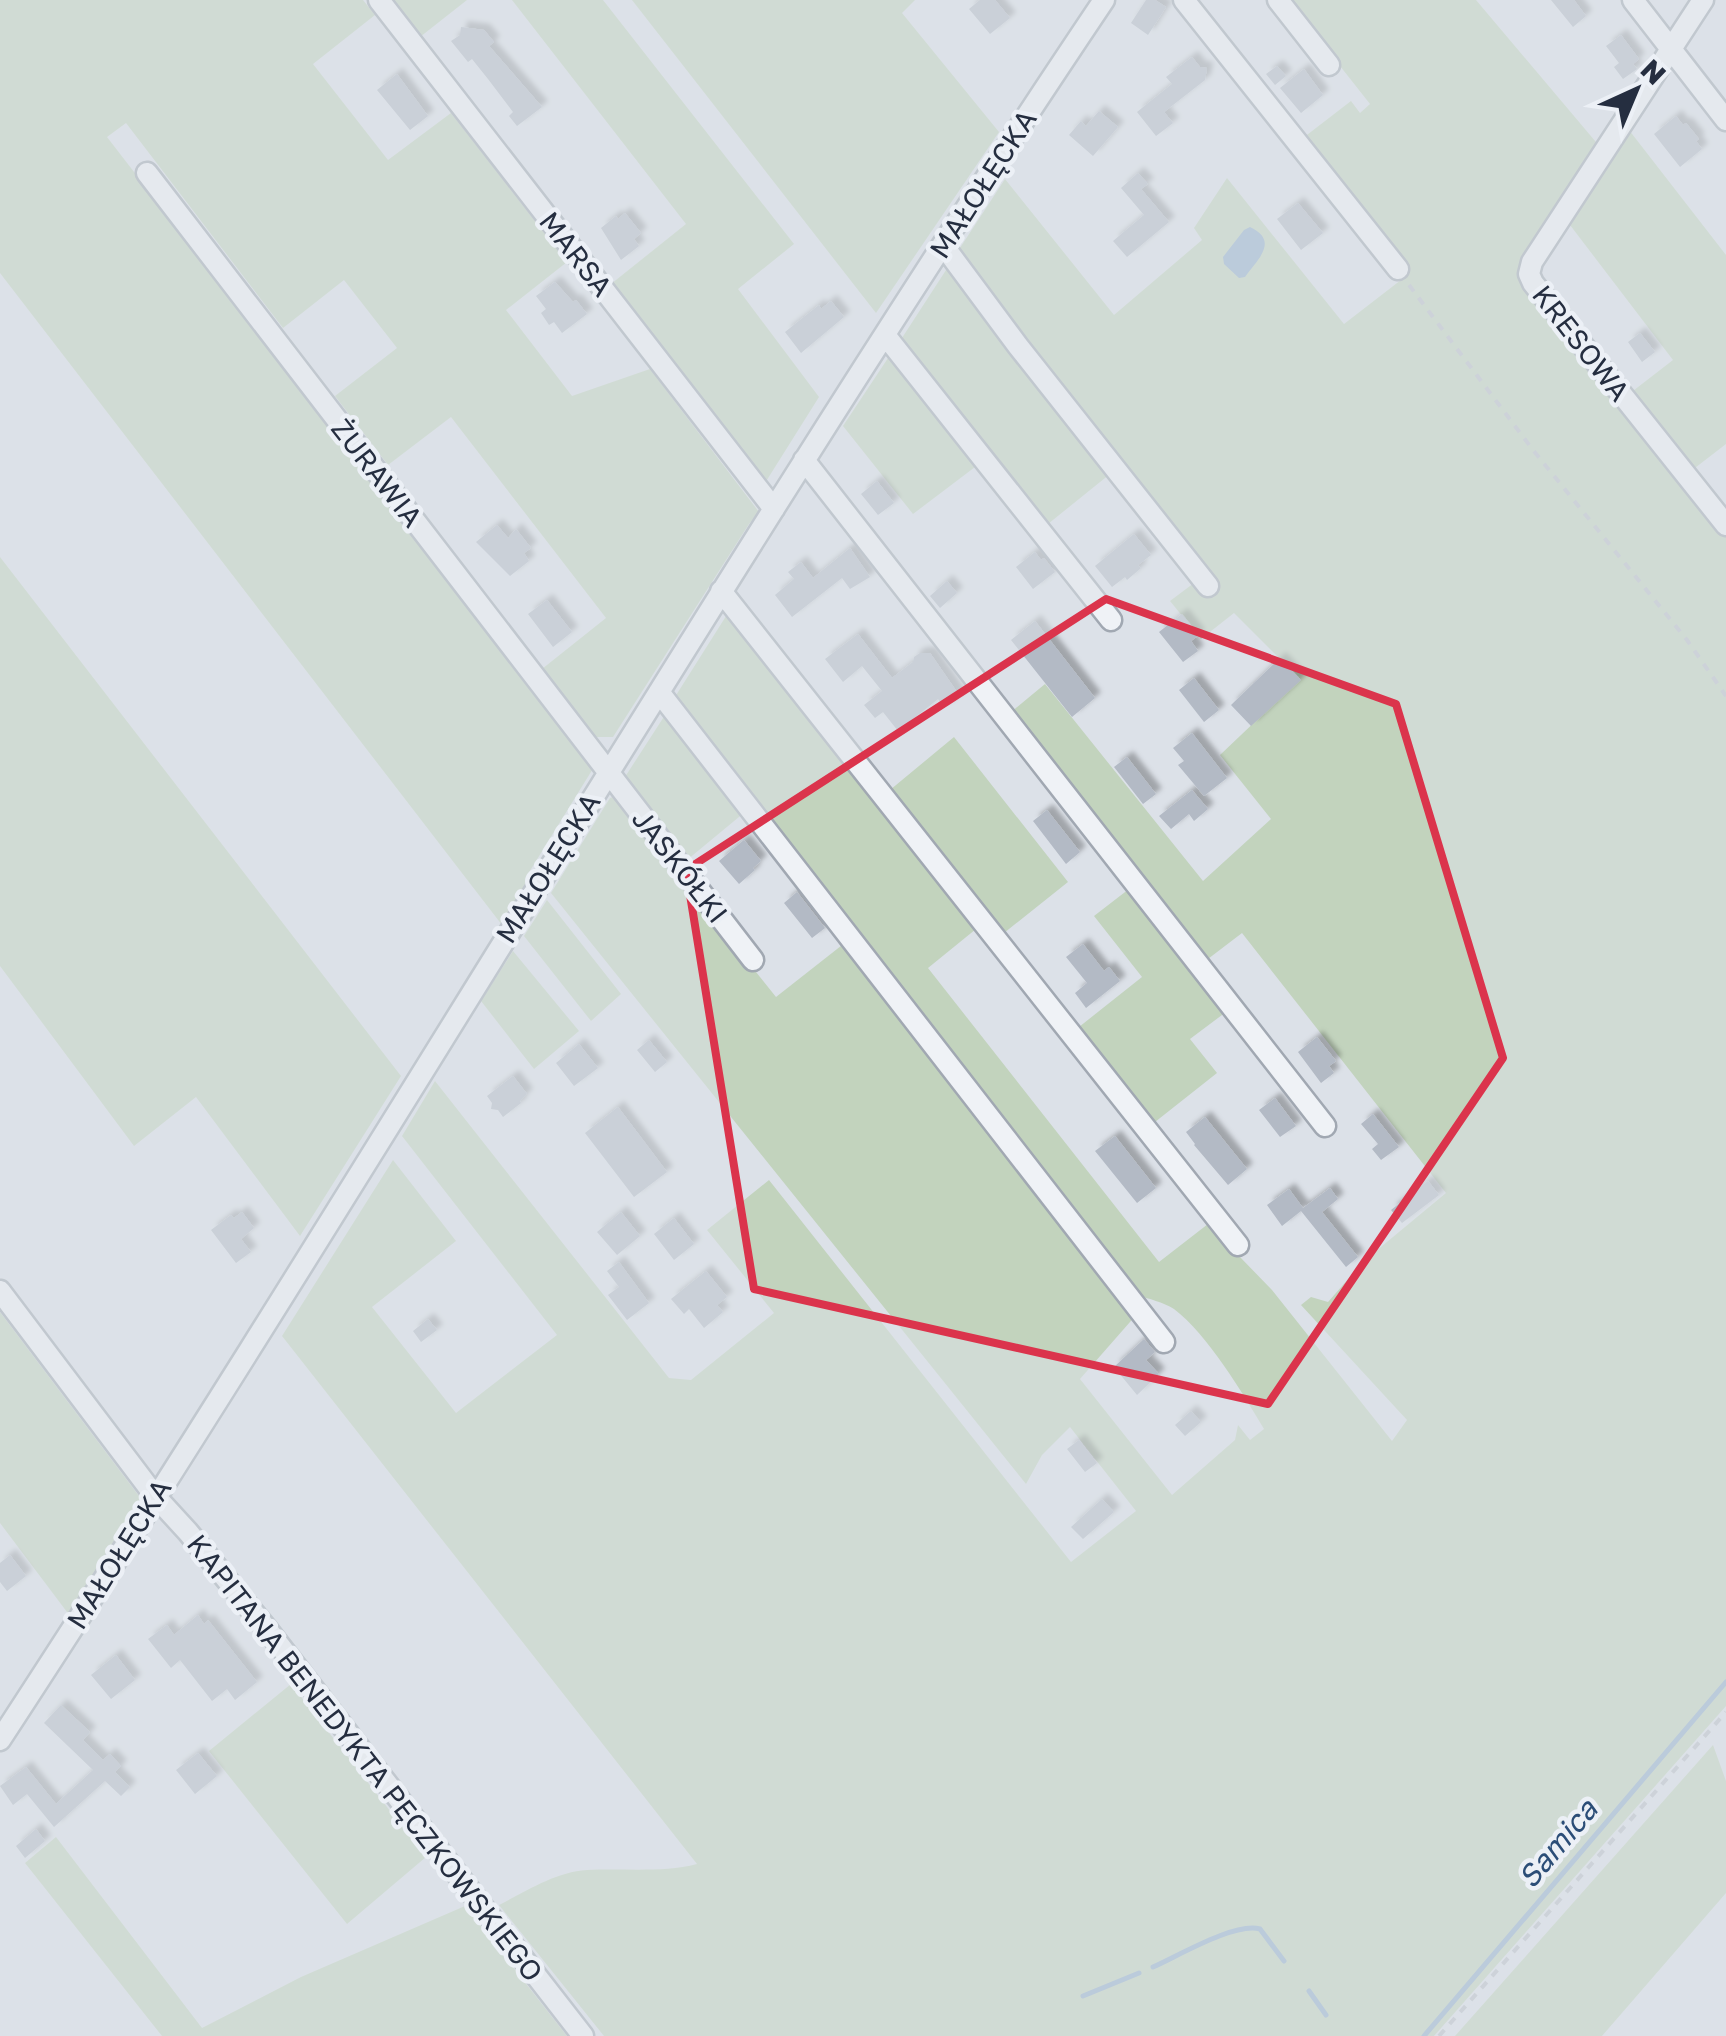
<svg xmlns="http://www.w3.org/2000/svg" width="1726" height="2036" viewBox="0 0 1726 2036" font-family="'Golos Text',sans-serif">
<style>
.green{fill:#c2d3bd}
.water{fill:#93afcc}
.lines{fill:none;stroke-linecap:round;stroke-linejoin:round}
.stream{stroke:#93afcc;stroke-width:5}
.building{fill:#b3bac5;filter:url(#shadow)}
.minor-casing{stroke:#a1a8b2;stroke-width:25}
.path{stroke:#babfc7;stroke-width:4;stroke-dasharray:8 8;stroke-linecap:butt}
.minor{stroke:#eff2f6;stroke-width:20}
.marked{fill:none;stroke:#db344c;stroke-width:8;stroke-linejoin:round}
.labels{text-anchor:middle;stroke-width:9;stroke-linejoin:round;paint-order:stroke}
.street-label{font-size:28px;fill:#252e40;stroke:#ecf0f6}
.water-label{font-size:30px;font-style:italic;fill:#2b4d77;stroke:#ecf0f6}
</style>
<defs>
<filter id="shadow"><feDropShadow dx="6" dy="-6" stdDeviation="2.5" flood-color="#0004"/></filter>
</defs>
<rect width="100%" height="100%" fill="#dce1e8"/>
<path class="green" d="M0,0h363l12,15 -62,49 75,96 63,-47 116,149 -61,48 66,86 78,-27 109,143 -10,12 -136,213h-19l-52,-68 64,-51 -155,-201 -63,48 -53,-69 62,-48 -53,-68 -61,48 -157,-205 -19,14 487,630 -66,107 3,5 -29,46 -502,-652z
M391,0h76l-47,37z
M512,0h91l191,244 -56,45 81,108 -54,86 -154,-199 75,-60z
M632,0h283l-13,13 97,119 -123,181z
M1288,0h188l125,148 -83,129 208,256v1173l-292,330h-830l-105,-131c28,-14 56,-33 88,-35 37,-2 75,3 110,-6l-415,-528 111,-176 63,81 -84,66 84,106 101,-78 -155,-199 33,-55 234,297 22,2 83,-67 -67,-83 62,-50 302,382 65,-51 -66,-84 -28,28 -16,29 -475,-591 59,-95 5,-2 161,201 70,-55 291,372 -57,65 92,116 63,-55 3,-15 12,15 14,-11c-22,-37 -56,-94 -90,-120 -11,-7 -25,-10 -37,-14l-464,-595 55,-87 248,316 -48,39 231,294 49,-38 64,66 120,151 15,-21 -106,-115 10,-8 17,5 36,-41 82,-68 -204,-260 -38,29 -194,-249 35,-29 158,197 68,-62 -51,-64 80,-76 -66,-66 -33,26 -31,-38 24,-18 10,12 12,-7 -260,-334 49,-75 109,136 88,-75 -8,-12 33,-50 117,146 66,-51 -107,-135 48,-37 9,12 10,-9z
M1629,130l97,125v189l-35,27 -62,-77 44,-34 -103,-135 32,-57z
M948,267l162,207 -67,54 -143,-187z
M892,352l87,112 -66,50 -70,-88z
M0,557l401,519 -101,160 -104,-139 -62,49 -134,-180z
M667,712l78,100 -58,48 -64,-80z
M954,737l114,145 -64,51 -114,-143z
M1129,889l97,123 -36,27 27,34 -62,49 -76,-95 63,-50 -48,-61z
M547,900l74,94 -30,27 -67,-85z
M513,951l66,80 -45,38 -53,-68z
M0,1312l142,188 -72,116 -70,-93z
M291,1684l135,173 -79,67 -138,-173z
M1713,1745l13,36v112l-124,143h-147z
M56,1837l146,191 99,-51 164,-71 102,130h-405l-137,-173z"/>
<path class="water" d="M1250,227c30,14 7,33 -5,50l-6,1 -15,-14 -1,-7 21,-27z"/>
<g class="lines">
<path class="stream" d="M1153,1967c25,-11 82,-45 107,-38l24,32
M1309,1991l17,24
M1083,1996l56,-23
M1424,2036l302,-354"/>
</g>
<path class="building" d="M980,0h15l15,18 -20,16 -21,-25z
M1146,0h9l11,7 -18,28 -17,-12z
M1551,0h23l12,16 -13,11z
M461,27l23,3 10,12 -5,4 53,61 -25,19 -8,-10 4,-4 -25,-33 -16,-20 -4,3 -17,-21 9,-6z
M1621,35l18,24 -6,5 4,5 -14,10 -9,-12 5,-4 -13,-17z
M1192,57l8,10 7,1 -2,12 -41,32 9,11 -17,13 -19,-24 35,-28 -6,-7z
M1277,66l9,10 -11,9 -9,-11z
M1304,69l19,26 -22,18 -21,-25z
M397,74l31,42 -18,14 -33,-40z
M1099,111l19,16 -25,29 -24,-21 12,-14 5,5z
M1676,116l7,9 3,-2 13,16 -3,2 6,8 -22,18 -26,-33z
M1138,173l10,11 -7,5 28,33 -42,35 -14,-16 31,-26 -23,-27z
M1298,203l25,30 -22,17 -24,-31z
M625,213l16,20 -7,6 5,7 -18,14 -20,-32 15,-12 2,3z
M555,282l18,20 3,-2 11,14 -25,19 -8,-11 -5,3 -8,-12 5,-4 -10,-13z
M831,301l13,16 -43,36 -16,-21 34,-27 2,4z
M1640,333l15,19 -13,10 -14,-20z
M877,481l17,22 -16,12 -17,-21z
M497,525l11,13 8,-9 15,19 -7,5 5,8 -19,15 -34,-34z
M1134,534l17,21 -13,10 3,3 -14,12 -2,-3 -13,10 -17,-21z
M850,548l20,29 -20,12 -8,-11 -50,39 -17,-22 19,-16 -6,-7 13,-10 12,16z
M1035,552l6,8 3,-2 11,14 -22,17 -17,-22z
M947,581l10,12 -17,15 -10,-12z
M547,600l25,32 -19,15 -25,-33z
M1182,614l17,21 -8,6 7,10 -15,11 -24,-30z
M1035,621l60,77 -23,19 -61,-77z
M858,634l34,44 21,-16 1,-5 6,-4h10l29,42 -15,12 -6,-8 -40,32 -15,-19 -8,6 -11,-13 18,-14 -20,-25 -19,16 -18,-23z
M1280,658l21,22 -50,46 -20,-21z
M1194,678l25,32 -15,12 -25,-32z
M1192,733l35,45 -23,18 -26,-31 6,-4 -11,-13z
M1127,757l29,37 -13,10 -29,-37z
M1192,790l16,19 -14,12 -5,-7 -18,15 -12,-13z
M1047,810l33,42 -14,12 -33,-43z
M744,840l17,21 -8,7 2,2 -16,14 -20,-23z
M797,892l28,36 -13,10 -28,-35z
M1083,944l21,27 5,-4 11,14 -34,27 -11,-15 12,-10 -21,-26z
M1317,1037l19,24 -7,5 5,7 -13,10 -23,-31z
M649,1040l18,22 -12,10 -18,-22z
M579,1044l19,24 -24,18 -18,-23z
M513,1076l14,18 -7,7 1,2 -18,14 -5,-7 -7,-1 1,-6 -5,-7z
M1275,1098l21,28 -16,11 -21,-27z
M618,1107l49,65 -33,25 -49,-64z
M1373,1114l26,33 -18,13 -9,-11 6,-5 -17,-20z
M1205,1117l42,52 -19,16 -34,-40 1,-1 -9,-12z
M1115,1136l41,52 -19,15 -42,-52z
M1428,1181l11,14 -37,28 -11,-13z
M1330,1188l8,11 -16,13 36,45 -12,10 -45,-56 -19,15 -15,-21 22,-16 14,19z
M242,1212l12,16 -13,11 10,13 -15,11 -25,-33 20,-15 3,3z
M621,1212l19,24 -23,19 -20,-23z
M674,1218l20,26 -20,16 -20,-26z
M619,1262l30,41 -22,17 -19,-25 11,-8 -12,-16z
M706,1271l21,26 -10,8 6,7 -19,16 -15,-19 -5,5 -13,-15z
M428,1319l9,11 -16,12 -8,-11z
M1144,1339l11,13 -9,8 13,14 -22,21 -23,-28z
M1191,1411l10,11 -16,14 -10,-11z
M1079,1440l18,23 -12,9 -18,-23z
M1102,1499l12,13 -31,27 -12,-12z
M10,1555l16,21 -19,15 -7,-9v-19z
M198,1615l6,9 4,-4 49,62 -22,18 -8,-11 -15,12 -32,-41 -9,8 -23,-29 19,-14 7,10z
M116,1655l19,25 -24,19 -20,-24z
M61,1705l29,27 -7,8 20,20 7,-6 11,12 -6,6 15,15 -9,9 -16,-15 -51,46 -27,-33 -14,11 -13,-19 26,-19 30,37 37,-34 -49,-47z
M198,1753l19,23 -22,18 -19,-24z
M36,1829l9,12 -20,17 -9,-12z"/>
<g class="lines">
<g class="minor-casing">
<path id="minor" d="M379,0l395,509
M1184,0l214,269
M1278,0l51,65
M1633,0l93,120
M1703,0l-171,262 -3,12 4,9 193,242
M147,173l606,787
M943,245l75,101 190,240
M885,335l226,285
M804,460l521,666
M721,591l517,654
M659,692l505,650
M0,1291l155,205 33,36 78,96 317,408
M0,1740c376,-575 721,-1170 1104,-1740"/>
</g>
<path class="path" d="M1409,285l124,165 154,190 39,56
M1439,2036l287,-324"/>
<use href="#minor" class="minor"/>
</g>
<path d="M0 0H1726V2036H0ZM1106,599l290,105 107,354 -235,346 -514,-115 -68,-419z" fill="#dce1e8" fill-opacity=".55" fill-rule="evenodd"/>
<path class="marked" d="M1106,599l290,105 107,354 -235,346 -514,-115 -68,-419z"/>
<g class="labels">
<g class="street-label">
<text transform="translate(983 184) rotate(-57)" y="10">MAŁOŁĘCKA</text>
<text transform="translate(576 254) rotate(52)" y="10">MARSA</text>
<text transform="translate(1581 343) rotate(52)" y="10">KRESOWA</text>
<text transform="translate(377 473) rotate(52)" y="10">ŻURAWIA</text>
<text transform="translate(680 866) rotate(52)" y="10">JASKÓŁKI</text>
<text transform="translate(548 868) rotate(-58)" y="10">MAŁOŁĘCKA</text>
<text transform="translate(119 1554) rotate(-58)" y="10">MAŁOŁĘCKA</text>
<text transform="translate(365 1758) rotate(52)" y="10">KAPITANA BENEDYKTA PĘCZKOWSKIEGO</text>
</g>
<g class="water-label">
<text transform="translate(1558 1844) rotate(-50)" y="10">Samica</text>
</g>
</g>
<g transform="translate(1636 90) rotate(44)" stroke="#ecf0f6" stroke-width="8" paint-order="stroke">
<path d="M0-8L18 38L0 25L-18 38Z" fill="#252e40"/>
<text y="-15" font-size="28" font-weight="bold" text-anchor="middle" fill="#252e40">N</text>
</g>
</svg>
